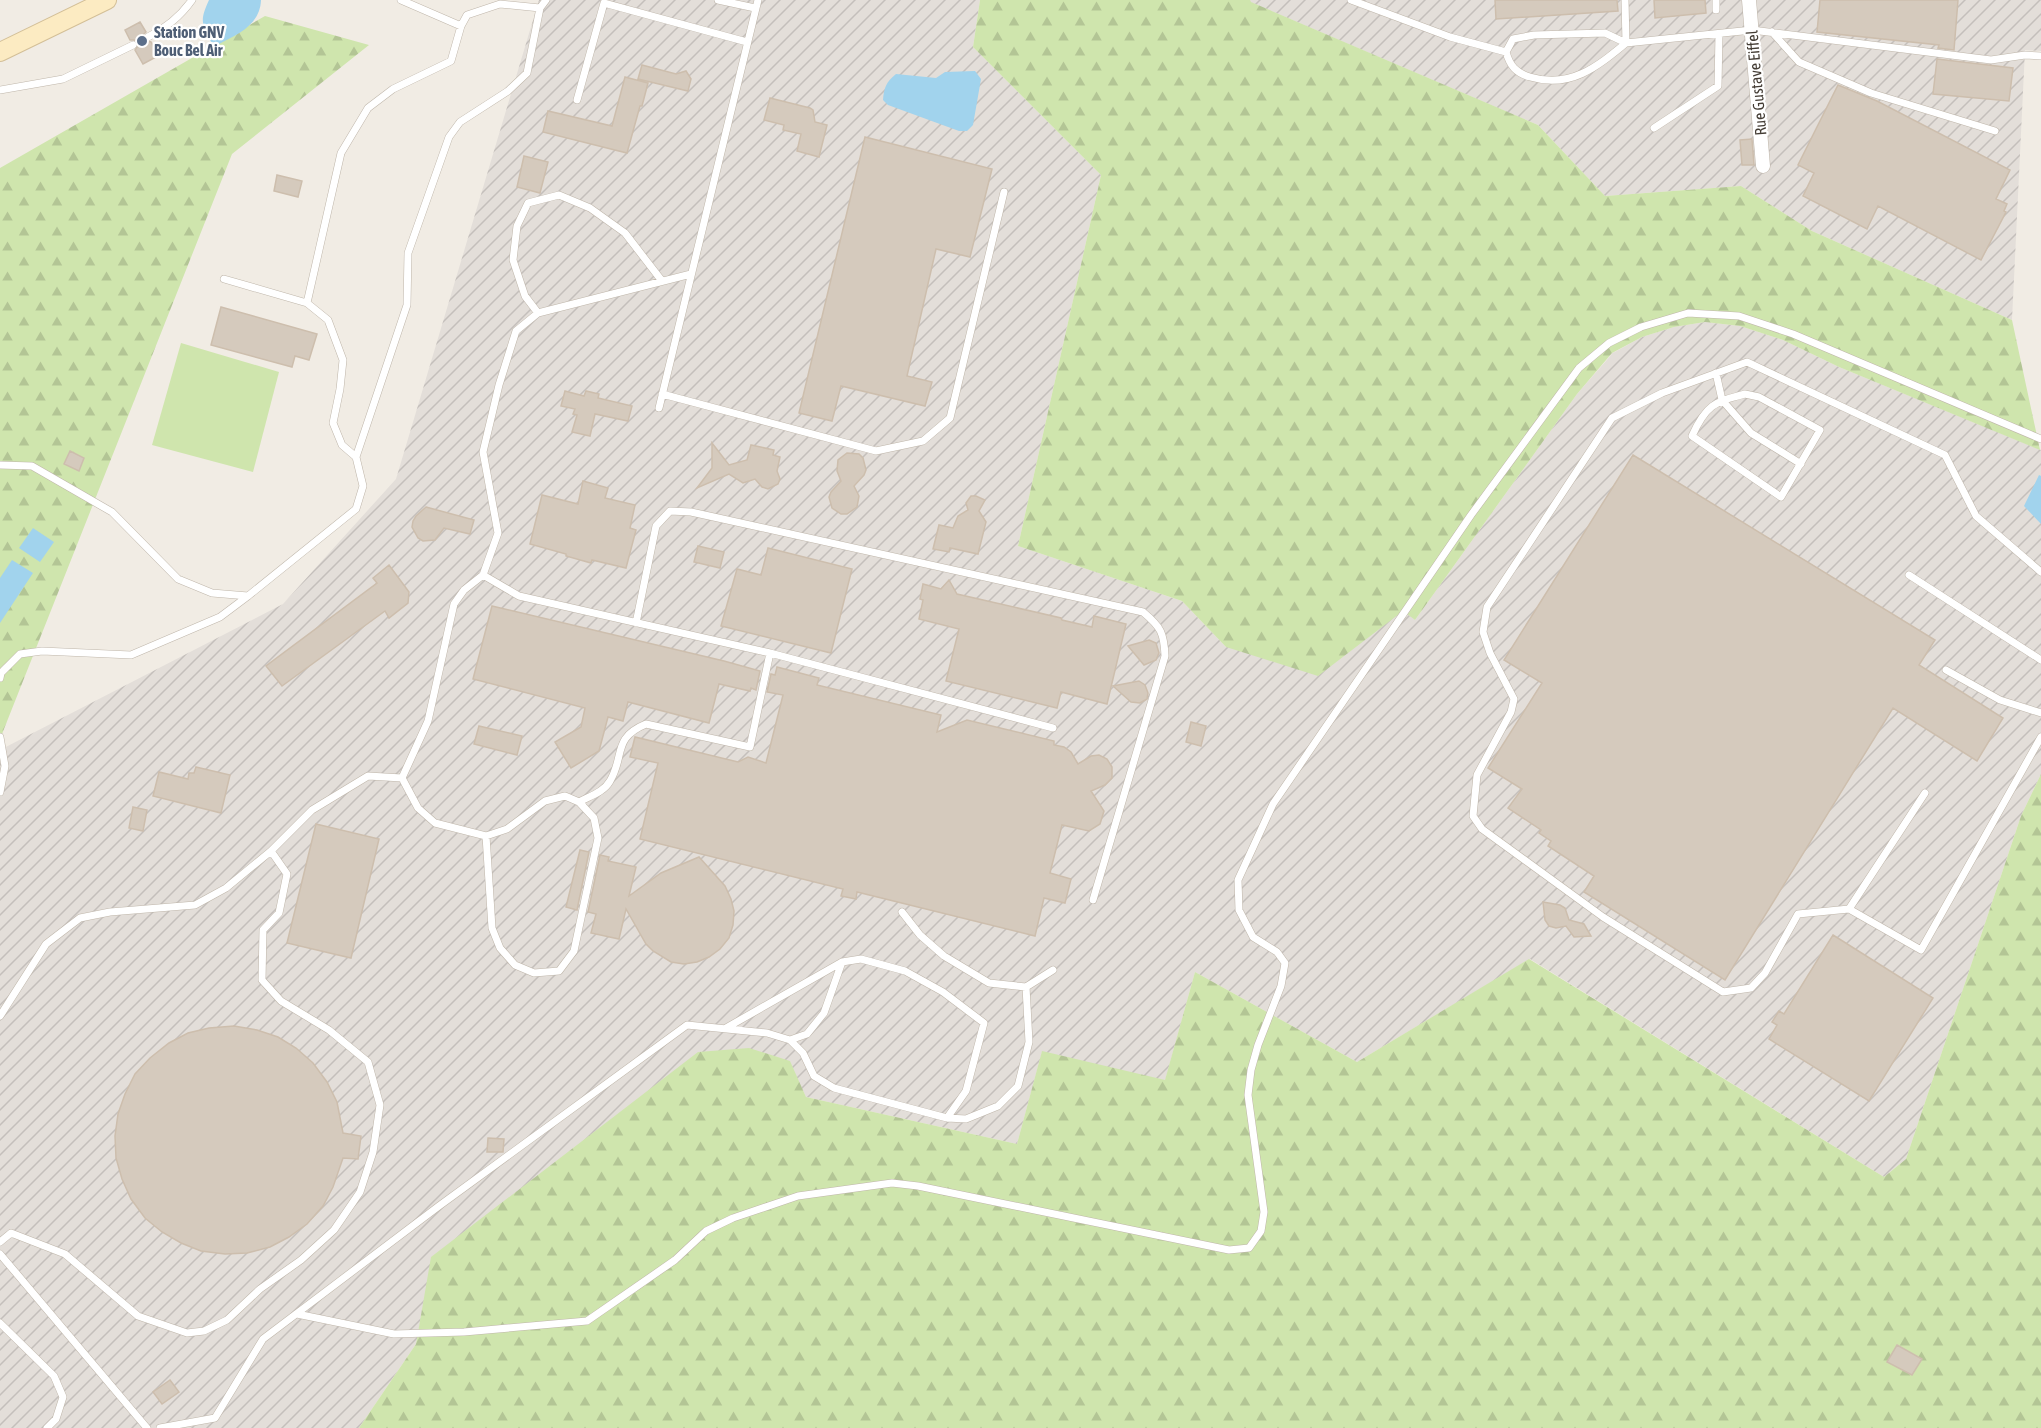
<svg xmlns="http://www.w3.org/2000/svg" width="2041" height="1428" viewBox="0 0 2041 1428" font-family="'Asap Condensed',sans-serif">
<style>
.industrial{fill:url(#industrial-furrows)}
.forest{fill:url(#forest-firs)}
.park{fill:#cfe5ad}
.water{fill:#a1d3ed}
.building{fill:#d5cabd;stroke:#cdbead;stroke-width:1.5}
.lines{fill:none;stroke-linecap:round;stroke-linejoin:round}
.lane-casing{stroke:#bfb6aa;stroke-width:8}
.street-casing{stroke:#bfb6aa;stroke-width:15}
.secondary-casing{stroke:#d3bf97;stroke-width:20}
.lane{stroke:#fff;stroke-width:7}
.street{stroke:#fff;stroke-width:14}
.secondary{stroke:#fcebc2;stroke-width:18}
.service-dot{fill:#5c6f8a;stroke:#fff;stroke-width:2}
.labels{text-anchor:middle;stroke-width:4.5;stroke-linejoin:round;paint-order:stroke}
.service-label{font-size:16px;font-weight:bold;fill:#4e5e75;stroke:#fff;text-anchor:start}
.street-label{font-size:16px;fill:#433c34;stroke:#fff}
</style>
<defs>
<pattern id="industrial-furrows" width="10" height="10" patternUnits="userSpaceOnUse" patternTransform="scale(1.5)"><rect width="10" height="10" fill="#e3ded9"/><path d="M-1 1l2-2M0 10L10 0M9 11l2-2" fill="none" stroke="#c4bfbb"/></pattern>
<pattern id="forest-firs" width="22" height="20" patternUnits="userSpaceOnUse" patternTransform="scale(1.5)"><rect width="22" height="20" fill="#cfe5ad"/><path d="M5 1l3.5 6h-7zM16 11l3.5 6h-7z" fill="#b3c595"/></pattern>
</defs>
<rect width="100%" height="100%" fill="#f1ece4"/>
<path class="industrial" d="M539,0h441l-7,47 128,128 -83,371 164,55 44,46 178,-36 11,9 162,-226 36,-41 29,-16 32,-10 31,-5 35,4 43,14 56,27 202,83v324l-20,42 -115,343 -22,18 -354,-218 -173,103 -162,-90 -30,109 -123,-29 -25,92 -211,-47 -17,-36 -357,196 -16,87 -57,84h-359v-678l283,-146 113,-125z
M1250,0h791v51l-16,-1 -13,270 -200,-89 -71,-45 -136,10 -67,-71 -288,-123z"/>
<path class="forest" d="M980,0h270l1,2 287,123 67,71 136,-10 71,45 200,89 28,130 -201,-83 -56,-27 -43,-14 -35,-4 -31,5 -32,10 -30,16 -35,41 -162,226 -12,-9 -85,65 -92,-29 -44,-46 -164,-55 83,-371 -128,-128z
M265,16l104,29 -137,109 -232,585v-571z
M2041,774v654h-1682l57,-84 15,-87 267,-205 51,-4 41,13 16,36 211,47 25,-93 123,29 30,-108 162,90 172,-103 355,218 22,-18 115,-343z"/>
<path class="park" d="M181,343l98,29 -26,100 -101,-27z"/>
<path class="water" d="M209,0h52c-1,25 -23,34 -42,44l-8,-2c-10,-19 -11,-22 -2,-42z
M975,71l6,8 -8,46 -6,6h-8l-71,-26 -5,-5c1,-12 3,-18 13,-26l40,4 9,-6z
M2039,475l2,1v48l-17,-18z
M33,528l21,14 -14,20 -21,-14z
M12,560l21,13 -33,50v-45z"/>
<path class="building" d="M1495,0h122l1,11 -122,8z
M1654,0h51l1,13 -51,5z
M1820,0h138l-4,50 -16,-2 1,-3 -122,-13z
M140,22l6,10 -4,4 1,4 8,2 7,14 -15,8 -8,-14 3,-4v-4l-4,-2h-4l-5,-10z
M1937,59l76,9 -4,33 -76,-7z
M642,65l34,9 10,-3 5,8 -3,12 -50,-12z
M625,77l23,6 -6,23h-2l-13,47 -84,-21 5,-21 64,15z
M1838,85l39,16 133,69 -14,29 11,5 -3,7 2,1 -25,48 -103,-54 -11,23 -64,-33 11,-23 -16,-8z
M770,98l40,10 3,2 2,12 12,3 -8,32 -22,-6 4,-17 -18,-4 1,-5 -20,-5z
M865,137l127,32 -22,88 -34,-8 -29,127 25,6 -7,24 -84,-20 -9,35 -33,-8z
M1752,139l2,26h-12l-2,-25z
M524,156l24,6 -8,31 -23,-6z
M277,175l25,6 -4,16 -24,-6z
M221,307l96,27 -8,26 -14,-4 -3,11 -81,-22z
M565,391l19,5 2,-5 13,3 -1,4 34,8 -4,15 -33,-7 -5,22 -18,-4 5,-17 -4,-1 2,-5 -14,-3z
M712,443l17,22 18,-5 4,-15 23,5 -1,5 7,2 -3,14 3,8 -2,5 -10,5 -6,-2 -7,-8 -12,4 -14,-9 -32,14 15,-20z
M70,451l14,7 -5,13 -15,-7z
M847,453l12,1 4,4 3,12 -2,5 -10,11 5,10 -2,11 -10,7h-6l-9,-6 -3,-11 2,-5 10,-11 -4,-10 1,-11z
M1633,455l302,185 -16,25 84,53 -26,43 -84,-53 -168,272 -141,-88 10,-16 -46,-30 3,-5 -12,-8 2,-3 -33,-22 14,-19 -34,-21 54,-85 -38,-23z
M583,481l25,7 -3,10 30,7 -5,23 6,2 -10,38 -34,-8 -1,3 -25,-7v-2l-36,-10 12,-49 36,9z
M971,496h5l9,4 -6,11 7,11 -8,32 -28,-6 -1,4 -16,-3 6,-24 14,3 5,-12 10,-6 -2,-7z
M426,507l48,13 -4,14 -26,-6 -9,12 -12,1 -5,-3 -6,-11 1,-6 3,-5z
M698,546l26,6 -4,16 -26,-6z
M768,548l84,21 -21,84 -110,-27 16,-57 24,6z
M389,565l20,27 -1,11 -19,15 -4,-7 -103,75 -16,-20 111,-83 -4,-5z
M949,580l8,14 104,24 1,2 30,7 2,-11 32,8 -19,80 -46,-12 -4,16 -111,-27 13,-52 -40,-10 4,-19 -3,-1 3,-15 18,5z
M492,606l232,55 36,10 -4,19 -5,-2 -1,3 -31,-7 -10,39 -81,-21 -5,19 -15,-4 -9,34 -28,17 -16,-26 26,-15 4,-19 -112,-29z
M1149,640l7,3 3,10 -3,7 -12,5 -16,-19z
M777,667l42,11 -2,7 124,30 -4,17 30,-12 87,21v4l10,2 7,5 7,12 13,-8 8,-1 8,4 5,8v11l-7,7 -14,6 13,20 -4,13 -11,7 -27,-6 -12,48 21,6 -6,24 -21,-5 -9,38 -178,-44 -1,7 -15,-3 2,-7 -203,-50 18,-76 -28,-6 5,-20 103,25 10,-5 18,6 17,-68 -16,-3 4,-18 4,1z
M1139,681l6,4 3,8 -1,6 -7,4 -9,-1 -18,-16z
M1191,722l15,4 -5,20 -15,-4z
M479,726l43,10 -5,19 -43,-11z
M196,767l34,8 -9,38 -68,-17 6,-24 29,7 1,-6h5z
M133,807l14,3 -4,21 -14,-3z
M316,824l63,15 -28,119 -64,-15z
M580,850l9,2 -12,58 -11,-3z
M600,855l9,2 -1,4 28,6 -7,29 32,-23 38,-16 26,29 6,13 3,12 -1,14 -4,13 -9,11 -11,8 -12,5 -13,2 -13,-2 -18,-11 -7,-7 -20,-35 -7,30 -28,-6 5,-19 -8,-2z
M1543,902l17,3 5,3 4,12 15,4 7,12 -17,1 -8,-11 -10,2 -7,-2 -4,-6z
M1833,935l100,63 -64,103 -100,-62 8,-14 -5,-3 7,-11 5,3z
M234,1026l23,4 21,7 18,11 17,15 14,19 10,20 6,31 18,3 -3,23 -15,-1 -10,29 -10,19 -16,18 -18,13 -19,10 -23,6 -22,1 -24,-3 -20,-8 -19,-11 -17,-14 -14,-19 -9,-20 -6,-21 -1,-22 3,-22 7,-20 10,-20 15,-16 19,-15 19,-10 21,-5z
M488,1138l16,1 -1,13h-16z
M1897,1345l25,14 -10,16 -25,-13z
M170,1380l9,12 -17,12 -9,-12z"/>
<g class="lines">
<g class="lane-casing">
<path id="lane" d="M401,0l60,26 6,-11 33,-11 40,4
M718,0l37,8
M1351,0l99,37 56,15
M1625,0l1,43
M1716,0v10
M1772,32l27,30 72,31 124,38
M148,37c18,-9 32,-20 44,-37
M1626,43c-29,24 -56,46 -96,34 -14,-4 -20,-11 -24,-25l7,-13 21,-4 71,-2 21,10 126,-13 239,30 34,-5 16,1
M0,90l63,-11 70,-34
M577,100l27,-97 143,39
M1654,128l64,-42 1,-52
M224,279l83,24 21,17 15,40 -3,29 -7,34 9,22 14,12
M307,303l34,-150 27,-45 25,-19 58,-28 10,-35
M538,313l-13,-17 -12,-36 4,-34 11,-23 31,-8 31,13 35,25 37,48
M1716,373l6,27 29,33 50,31
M662,394l214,57 47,-10 27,-23 54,-226
M1745,394l14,3 61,33 -39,67 -89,-61c14,-31 22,-34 53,-42z
M659,408l99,-408
M0,465l32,1 80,46 66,67 34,14 36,3 108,-87 7,-23 -7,-29 51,-152 1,-52 41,-116 11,-15 48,-31 19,-18 13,-65 6,-8
M483,575l36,21 251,57 283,75
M1909,575l132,85
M636,623l20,-97 14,-15 21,1 452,100c18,15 21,21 22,44l-72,244
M1946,670l54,30 41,13
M0,678l1,-5 19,-19 22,-3 89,4 89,-38 28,-21
M0,737l5,29 -5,26
M402,778l16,30 17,15 51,13 21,-7 38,-28 20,-5 14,6 15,16 4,20 -24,113 -15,20 -25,2 -19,-8 -15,-17 -8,-20 -6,-92
M1925,793l-76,116 72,41 120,-213
M579,802c11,-6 25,-10 31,-21 15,-25 2,-43 36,-57l104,23 20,-94
M1849,909l-51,5 -33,59 -14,15 -28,4 -120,-75 -121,-88 -9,-13 4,-41 34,-63 3,-13 -24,-46 -7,-21 4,-25 125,-189 50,-25 85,-31 198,93 31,61 65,56
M1026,987l27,-17
M0,1016l46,-72 34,-26 30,-6 85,-7 31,-17 45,-37 41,-41 56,-34 34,2 26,-57 26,-117 10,-14 19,-15 15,-42 -15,-81 16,-67 17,-54 22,-18 153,-39
M726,1028l116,-66 19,-3 44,12 38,21 41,31 -18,68 -19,27
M790,1040l17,-6 17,-21 18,-51
M0,1242l11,-9 54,21 73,62 49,17 17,-2 23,-11 33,-31 41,-29 33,-30 26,-38 13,-40 7,-47 -12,-43 -39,-32 -48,-29 -19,-21 1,-50 16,-17 8,-39 -16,-23
M0,1254l147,174
M297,1314l97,20 70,-2 123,-11 88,-61 31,-29 27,-13 65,-22 94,-13 26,3 311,64 20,-2 12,-17 3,-19 -16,-117 3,-25 7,-25 23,-59 4,-23 -8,-11 -24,-15 -14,-27 -1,-30 35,-76 198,-289 108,-147 30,-25 32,-16 47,-14 51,3 54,18 248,105
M0,1323l54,53 9,21 -7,22 -9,9
M160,1428l55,-10 48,-79 176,-133 248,-181 80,8 23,7 13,13 11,23 20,12 113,30 19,1 32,-13 20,-20 11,-44 -3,-55 -37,-4 -45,-27 -24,-21 -18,-23"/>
</g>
<g class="street-casing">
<path id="street" d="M1749,0l14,166"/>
</g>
<g class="secondary-casing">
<path id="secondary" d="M0,52l107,-52"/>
</g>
<use href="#lane" class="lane"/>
<use href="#street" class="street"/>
<use href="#secondary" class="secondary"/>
</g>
<circle class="service-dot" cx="142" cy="41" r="6"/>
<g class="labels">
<g class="service-label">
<text x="154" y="38">Station GNV<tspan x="154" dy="18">Bouc Bel Air</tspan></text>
</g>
<g class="street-label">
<text transform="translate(1756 83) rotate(-95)" y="6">Rue Gustave Eiffel</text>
</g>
</g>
</svg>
